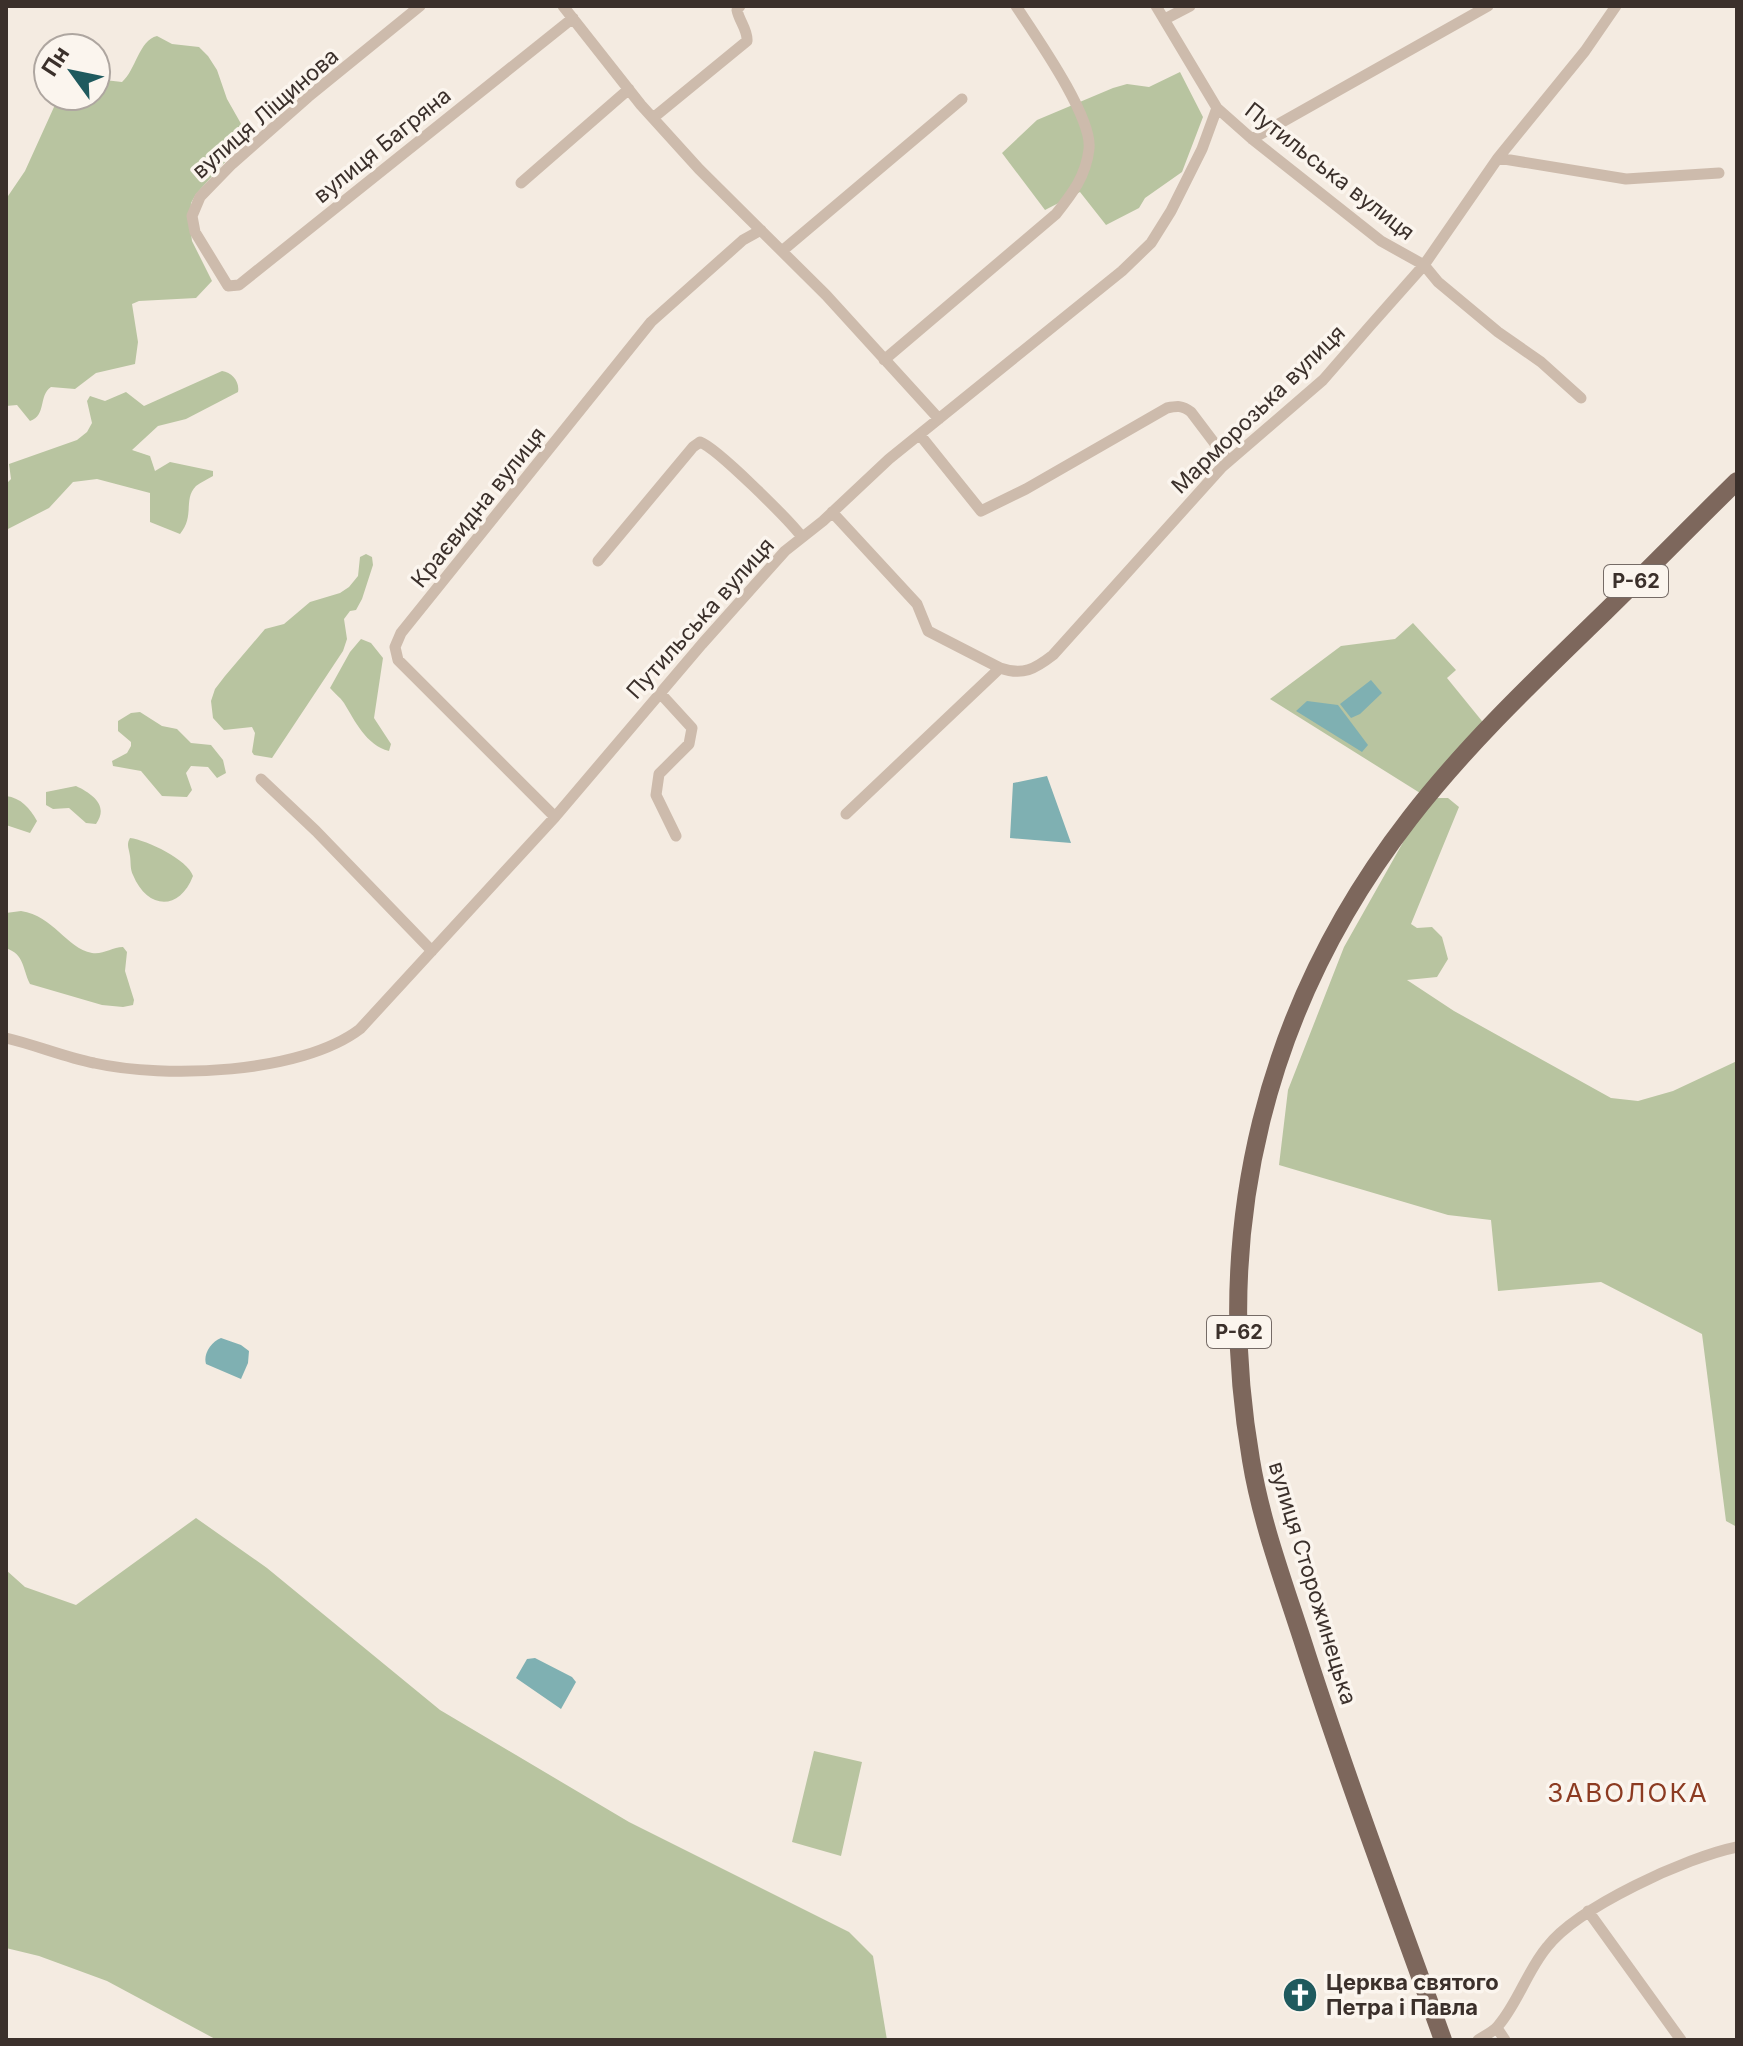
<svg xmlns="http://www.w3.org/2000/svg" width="1743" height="2046" viewBox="0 0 1743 2046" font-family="Inter,sans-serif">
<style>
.green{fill:#b8c4a0}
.water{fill:#7fb0b2}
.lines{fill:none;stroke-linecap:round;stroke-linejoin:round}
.street{stroke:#cdbbac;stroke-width:11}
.primary{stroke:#7d675c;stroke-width:18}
.labels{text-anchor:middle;stroke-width:7;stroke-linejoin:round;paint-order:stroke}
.shield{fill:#fbf5ee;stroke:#756b66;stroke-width:2}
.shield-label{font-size:20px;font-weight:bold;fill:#3b302b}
.street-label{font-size:22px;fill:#3b302b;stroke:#fbf5ee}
.poi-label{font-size:22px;font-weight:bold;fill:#3b302b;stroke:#fbf5ee;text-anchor:start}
.quarter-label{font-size:26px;letter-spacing:2px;fill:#8c3b22;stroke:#fbf5ee}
</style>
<rect width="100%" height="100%" fill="#f4ebe1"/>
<path class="green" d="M157,36l15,8 27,3 9,9 9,14 10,29 17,30 -1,8 -7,13 -40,44 -5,9 -1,23 2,15 20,40 -16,17 -57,3 -7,3 6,38 -3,22 -39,9 -21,16 -24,-2c-13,9 -4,28 -21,34l-13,-16 -11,1v-207l19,-28 34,-75h37v-17l26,3c14,-12 17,-42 35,-46z
M1180,72l23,45 -21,55 -37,26 -6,10 -33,17 -26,-33 -35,18 -43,-57 35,-33 76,-32 14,-4 22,3z
M222,371c10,1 18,11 16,21l-52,27 -28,7 -26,24 18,6 5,15 15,-9 43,9v5c-5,3 -12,6 -17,10 -13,13 -1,30 -16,48l-30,-12v-29l-53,-14 -24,3 -24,26 -43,22v-46l5,-5 -2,-15 68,-24 10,-8 5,-9 -5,-22 3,-5 15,5 21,-9 18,14z
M366,554l6,3 1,8 -11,34 -6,11 -6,1 -6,8 3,20 -4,12 -71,107 -18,-3 -2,-3 3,-19 -3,-6 -28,3 -11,-12 -2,-17 4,-12 10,-13 40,-47 19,-5 26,-22 30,-9 9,-6 9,-11 2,-19z
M1413,623l43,47 -9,8 39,48 -56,72h18l11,9 -48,117 6,4 15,-1 10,10 6,22 -11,18 -30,3 47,31 157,87 27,3 35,-10 64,-30v466l-11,-6 -24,-187 -101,-52 -103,9 -7,-71 -43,-5 -169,-50 9,-75 56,-143 84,-149 -158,-99 71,-53 54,-7z
M361,639l10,4 12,15 -9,60 17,26 -2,7c-23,-6 -34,-30 -45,-48 -4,-6 -10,-10 -14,-15l20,-36z
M140,712l22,14 15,3 14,14 20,2 12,15 3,13 -9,5 -9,-11 -17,-1 -5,7 6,17 -5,7 -25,-1 -21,-25 -28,-5 -1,-5 15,-8 4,-7v-4l-13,-11v-10l13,-8z
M76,786c17,8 33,20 20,38l-10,-1 -17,-15 -16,1 -7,-4v-13z
M6,796c15,2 24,12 31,25l-7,12 -24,-8z
M130,838c17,2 58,22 63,38 -14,36 -46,33 -60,-1 -3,-6 -2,-12 -3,-19 -1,-8 -4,-11 0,-18z
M21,911c33,5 45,37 71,42 11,2 20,-6 31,-6l4,5 -2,19 9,29 -1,5 -10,2 -21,-2 -72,-21c-8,-16 -5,-29 -24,-36v-35z
M196,1518l71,50 173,142 189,112 220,110 24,24 14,84h-670l-110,-59 -68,-25 -33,-8v-378l19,17 51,18z
M814,1751l48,11 -21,94 -49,-14z"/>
<path class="water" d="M1371,680l11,13 -22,21 -9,4 -11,-14z
M1307,701l31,4 30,40 -6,7 -66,-41z
M1047,776l24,67 -61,-5 3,-55z
M221,1338l20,7 8,6 -1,12 -7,16 -35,-15c-3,-10 5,-22 15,-26z
M535,1658l37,19 4,5 -15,27 -45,-31 11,-19z"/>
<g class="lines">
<path class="street" d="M420,6l-112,91 -76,67 -32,33 -8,19 3,16 33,54 11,-1 334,-267
M563,6l78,99 58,64 127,126 113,124
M1156,6l61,102
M1165,19l25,-13
M653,118l94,-77c1,-11 -8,-20 -10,-31l3,-4
M1252,139l236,-133
M1498,158l128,21 93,-6
M521,183l108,-94
M782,251l180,-152
M884,360l172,-146c16,-20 30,-38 33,-65 4,-32 -54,-114 -73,-143
M920,435l61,76 45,-22 141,-81c10,-2 15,-3 24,4l37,49
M832,512l85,92 11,27 72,37
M598,561l95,-114 7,-5c17,6 89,78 102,95
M660,693l32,35 -3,16 -30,30 -3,21 20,41
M261,779l55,52 116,120
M846,814l154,-146c23,8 35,1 53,-13l169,-188 101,-87 47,-54 54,-61 74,-107 87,-107 31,-45
M555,817l-157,-157 -3,-13 6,-14 250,-311 92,-82 18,-10
M6,1038c30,7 58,19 88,25 71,16 207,11 266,-34l195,-212 147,-173 83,-93 38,-30 66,-62 233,-188 29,-28 20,-32 31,-62 15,-41 35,31 129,102 43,24 14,17 60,50 43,30 40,36
M1588,1911l93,129
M1497,2028l8,12
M1478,2040c6,-4 15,-8 20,-14 20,-23 29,-55 49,-79 31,-40 140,-90 190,-100"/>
<path class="primary" d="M1443,2040c-48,-133 -98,-266 -141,-401 -19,-59 -41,-118 -51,-179 -40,-233 14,-455 159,-642 58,-75 127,-140 195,-206 44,-43 87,-87 132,-131"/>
</g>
<defs>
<g id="church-disc" transform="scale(1.8)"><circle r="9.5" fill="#1f5a5e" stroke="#fbf5ee"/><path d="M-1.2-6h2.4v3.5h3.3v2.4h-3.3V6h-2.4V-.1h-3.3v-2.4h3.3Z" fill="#fff"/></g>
</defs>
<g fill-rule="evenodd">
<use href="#church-disc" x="1300" y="1995"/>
</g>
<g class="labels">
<g class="shield">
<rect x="1604" y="565" width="64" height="32" rx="6"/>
<rect x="1207" y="1316" width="64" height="32" rx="6"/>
</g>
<g class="shield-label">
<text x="1636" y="588">Р-62</text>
<text x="1239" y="1339">Р-62</text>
</g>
<g class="street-label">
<text transform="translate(265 113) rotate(-41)" y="8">вулиця Ліщинова</text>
<text transform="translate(382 145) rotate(-39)" y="8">вулиця Багряна</text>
<text transform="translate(1330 171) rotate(38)" y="8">Путильська вулиця</text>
<text transform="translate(1258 409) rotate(-44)" y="8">Марморозька вулиця</text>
<text transform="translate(478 507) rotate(-51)" y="8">Краєвидна вулиця</text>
<text transform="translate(700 618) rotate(-48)" y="8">Путильська вулиця</text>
<text transform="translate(1313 1583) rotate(73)" y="8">вулиця Сторожинецька</text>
</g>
<g class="poi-label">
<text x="1326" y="1990">Церква святого<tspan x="1326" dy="25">Петра і Павла</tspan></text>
</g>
<g class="quarter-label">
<text x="1628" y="1802">ЗАВОЛОКА</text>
</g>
</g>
<rect width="1743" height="2046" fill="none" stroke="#3b302b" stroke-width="16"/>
<g transform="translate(72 72) rotate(303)"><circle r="38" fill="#fbf5ee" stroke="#aea6a0" stroke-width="2"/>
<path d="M0-6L14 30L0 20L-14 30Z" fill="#1f5a5e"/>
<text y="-12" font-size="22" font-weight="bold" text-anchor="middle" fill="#3b302b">Пн</text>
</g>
</svg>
